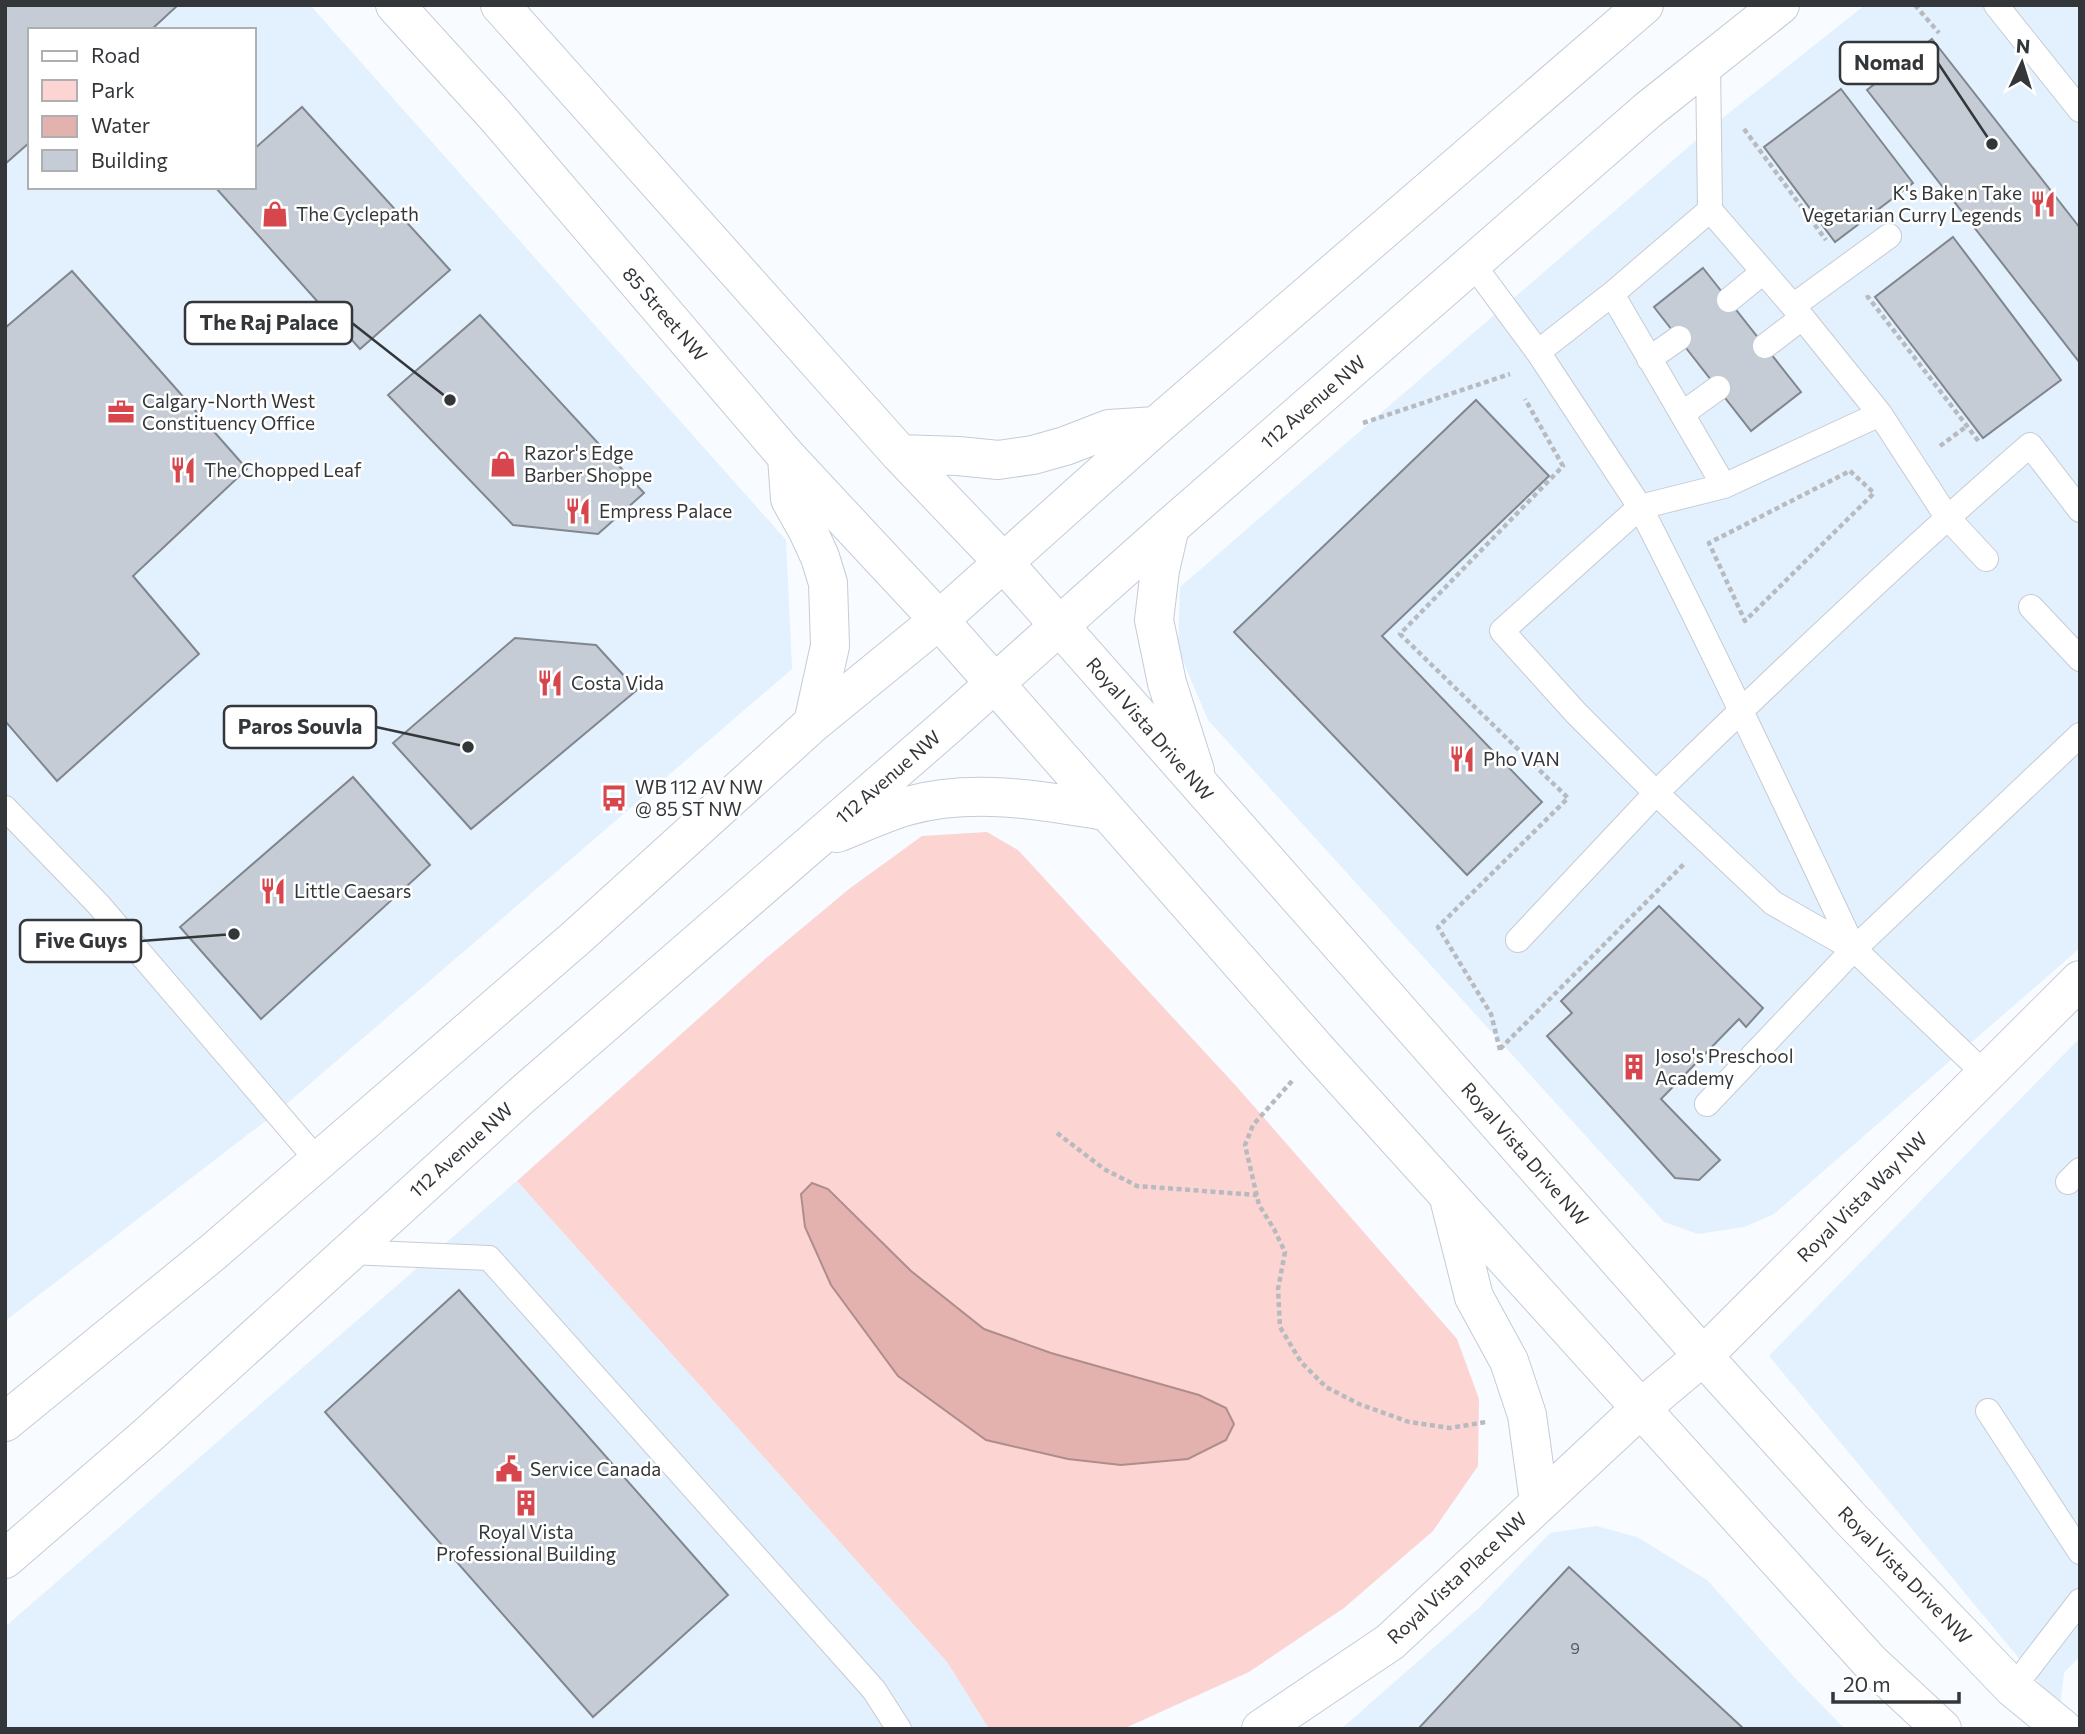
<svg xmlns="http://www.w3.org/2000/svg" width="2085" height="1734" viewBox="0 0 2085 1734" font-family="Commissioner,sans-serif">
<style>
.built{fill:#e3f0fe;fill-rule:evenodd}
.green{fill:#fcd5d3}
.water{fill:#e3b2af;stroke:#ae8d8c;stroke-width:2}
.building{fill:#c5ccd5;stroke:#80868e;stroke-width:2}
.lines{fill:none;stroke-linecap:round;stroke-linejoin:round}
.lane-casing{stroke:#c5ccd4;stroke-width:26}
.street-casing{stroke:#c5ccd4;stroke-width:40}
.secondary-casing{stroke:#c5ccd4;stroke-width:40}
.path{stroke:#b7babe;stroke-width:4.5;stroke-dasharray:5 3.5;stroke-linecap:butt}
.lane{stroke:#fff;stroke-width:24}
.street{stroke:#fff;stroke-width:38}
.secondary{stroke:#fff;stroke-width:38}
.labels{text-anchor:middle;stroke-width:5;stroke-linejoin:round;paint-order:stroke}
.number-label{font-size:16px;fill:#585c61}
.poi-label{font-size:19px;fill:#34373a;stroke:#fff;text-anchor:start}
.street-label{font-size:19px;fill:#34373a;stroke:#fff}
.leader{fill:none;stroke:#34373a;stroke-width:2.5}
.callout-dot{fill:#34373a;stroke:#fff;stroke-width:2.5}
.callout{fill:#fff;stroke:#34373a;stroke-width:2.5}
.callout-label{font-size:21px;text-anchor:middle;font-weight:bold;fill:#34373a}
</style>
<rect width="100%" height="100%" fill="#f8fbff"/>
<path class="built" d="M5,5h305l476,535 6,129 -516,444 -271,208zM30,30h224v157h-224z
M1865,5h215v943l-306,266 -30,13 -46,7 -34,-12 -456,-502 -30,-71 2,-62 535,-463z
M2080,1038v618l-16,17 -4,35 -291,-352z
M517,1181l430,481 42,67h-984v-102z
M1596,1526l41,11 70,43 89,99 49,50h-504l138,-121 71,-75z"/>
<path class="green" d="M987,832l31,18 219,237 220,252 22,60 -1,67 -45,65 -89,77 -95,64 -126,57h-134l-42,-67 -430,-481 248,-222 84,-70 73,-53z"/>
<path class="water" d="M812,1183l16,6 83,82 73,58 67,24 148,42 27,13 8,16 -8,16 -38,19 -67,6 -53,-6 -82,-19 -88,-64 -67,-91 -26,-58 -4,-33z"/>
<path class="building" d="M5,5h173l-27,25h-121v112l-25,22z
M1932,39l148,189v135l-213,-273z
M1841,89l72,94 -78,59 -71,-95z
M302,107l148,163 -90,79 -145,-162h39v-38z
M1953,237l108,143 -78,58 -108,-141z
M1703,268l98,124 -50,39 -97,-124z
M72,271l175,198 -114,107 66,78 -142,127 -52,-60v-393z
M480,315l164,178 -46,41 -85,-9 -125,-130z
M1476,400l73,76 -167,160 160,166 -75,73 -233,-243z
M515,638l81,7 41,45 -166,139 -78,-86z
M353,777l77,88 -169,154 -81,-92z
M1659,906l104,102 -17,19 -7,-8 -78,80 59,61 -21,20 -24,-2 -128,-142 25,-23 -11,-12z
M459,1290l269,305 -135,122 -268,-305z
M1569,1567l175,162h-326z"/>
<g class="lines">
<g class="lane-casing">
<path id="lane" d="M1996,5l84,105
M1708,63l2,147 83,96 87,108 67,103 39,42
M1472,263l66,89 102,155 84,-21 156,-72
M1612,294l112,192
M1729,300l34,-28
M1793,306l96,-70
M1765,346l37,-28
M1538,352l74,-58 98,-84
M1649,359l30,-21
M1682,414l36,-26
M2031,607l49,52
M5,808l93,96 220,257
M1518,940l138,-147 117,110 81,46
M1854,949c-70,-148 -139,-296 -214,-442l-138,124 74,82 80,80c122,-119 245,-236 374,-348l50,65
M1854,949l226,-214
M1707,1104l147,-155 132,126
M2068,1182l12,-12
M349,1252l140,6 385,432 25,39
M1988,1411l92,141
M2013,1688l67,-87"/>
</g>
<g class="street-casing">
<path id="street" d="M1261,1729l129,-87 250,-233 63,-53 377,-376"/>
</g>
<g class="secondary-casing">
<path id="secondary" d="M395,5l100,110 292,342 152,163 379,431 552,611 72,67
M500,5l400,449 104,109 699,793 145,160 165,172 50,41
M900,454l58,2 40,4 35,-5 32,-9 44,-17 47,-3
M787,457l3,42 18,32 12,26 8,26 2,63 -17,77
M1170,527l-10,43 -6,50 13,63 28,88
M837,833c23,-9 46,-20 70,-27 65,-18 133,-6 198,5
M1450,1202l24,95 35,64 18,54 12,87
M5,1422l207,-169 365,-316 236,-214 126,-103 217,-194 488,-421
M5,1559l143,-124 373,-339 426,-370 223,-199 478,-417 132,-105"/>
</g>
<path class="path" d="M1915,5l24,28
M1744,129l82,111
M1866,298l2,-1 112,146
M1363,423l147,-49
M1940,446l27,-20
M1850,471l24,22 -129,128 -36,-78z
M1500,1049l184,-185
M1500,1050l-9,-36 -53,-87 130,-129 -168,-164 163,-168 -38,-67
M1292,1081l-39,44 -8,20 14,60 15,24 11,23 -7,37 2,38 21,35 25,25 33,17 50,18 41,6 36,-6
M1057,1133l47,36 33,17 120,9"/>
<use href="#lane" class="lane"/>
<use href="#street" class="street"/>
<use href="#secondary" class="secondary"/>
</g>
<defs>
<g id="restaurant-bare" transform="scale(2.1)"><path d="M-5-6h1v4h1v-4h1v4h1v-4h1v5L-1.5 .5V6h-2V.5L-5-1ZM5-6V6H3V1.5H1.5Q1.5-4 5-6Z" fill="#d6464c" stroke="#fff" stroke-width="2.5" paint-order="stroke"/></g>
<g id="shop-bare" transform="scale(2.1)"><path d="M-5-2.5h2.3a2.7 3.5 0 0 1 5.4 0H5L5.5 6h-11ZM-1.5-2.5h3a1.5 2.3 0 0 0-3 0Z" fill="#d6464c" stroke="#fff" stroke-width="2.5" paint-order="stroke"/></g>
<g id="office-bare" transform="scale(2.1)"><path d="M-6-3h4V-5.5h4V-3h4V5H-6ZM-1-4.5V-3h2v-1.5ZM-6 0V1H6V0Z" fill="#d6464c" stroke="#fff" stroke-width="2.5" paint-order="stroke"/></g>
<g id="bus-bare" transform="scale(2.1)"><path d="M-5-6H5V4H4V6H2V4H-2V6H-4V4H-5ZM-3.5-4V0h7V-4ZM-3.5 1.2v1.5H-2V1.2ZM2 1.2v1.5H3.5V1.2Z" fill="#d6464c" stroke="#fff" stroke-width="2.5" paint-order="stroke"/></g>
<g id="building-bare" transform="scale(2.1)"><path d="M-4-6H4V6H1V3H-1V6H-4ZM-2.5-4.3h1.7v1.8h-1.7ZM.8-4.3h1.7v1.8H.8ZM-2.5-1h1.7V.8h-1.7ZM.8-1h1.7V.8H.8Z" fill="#d6464c" stroke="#fff" stroke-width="2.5" paint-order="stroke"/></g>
<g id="civic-bare" transform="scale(2.1)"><path d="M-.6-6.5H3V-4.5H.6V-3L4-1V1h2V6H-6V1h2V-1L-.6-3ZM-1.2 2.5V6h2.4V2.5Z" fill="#d6464c" stroke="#fff" stroke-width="2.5" paint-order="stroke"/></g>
</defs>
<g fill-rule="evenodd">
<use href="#restaurant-bare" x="2043" y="204"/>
<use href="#shop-bare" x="275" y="214"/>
<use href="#office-bare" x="121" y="412"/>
<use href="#shop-bare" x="503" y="464"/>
<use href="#restaurant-bare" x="183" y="470"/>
<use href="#restaurant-bare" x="578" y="511"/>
<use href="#restaurant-bare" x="550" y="683"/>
<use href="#restaurant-bare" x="1462" y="759"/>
<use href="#bus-bare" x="614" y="798"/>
<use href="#restaurant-bare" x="273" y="891"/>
<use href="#building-bare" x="1634" y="1067"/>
<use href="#civic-bare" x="509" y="1469"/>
<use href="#building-bare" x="526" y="1503"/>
</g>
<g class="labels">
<g class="number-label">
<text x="1575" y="1654">9</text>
</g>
<g class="poi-label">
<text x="2022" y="200" text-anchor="end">K's Bake n Take<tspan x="2022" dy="22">Vegetarian Curry Legends</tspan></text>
<text x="296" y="221">The Cyclepath</text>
<text x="142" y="408">Calgary-North West<tspan x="142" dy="22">Constituency Office</tspan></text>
<text x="524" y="460">Razor's Edge<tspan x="524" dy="22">Barber Shoppe</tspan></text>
<text x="204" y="477">The Chopped Leaf</text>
<text x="599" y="518">Empress Palace</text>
<text x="571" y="690">Costa Vida</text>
<text x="1483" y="766">Pho VAN</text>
<text x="635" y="794">WB 112 AV NW<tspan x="635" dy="22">@ 85 ST NW</tspan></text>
<text x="294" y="898">Little Caesars</text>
<text x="1655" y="1063">Joso's Preschool<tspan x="1655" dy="22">Academy</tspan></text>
<text x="530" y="1476">Service Canada</text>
<text x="526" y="1539" text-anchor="middle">Royal Vista<tspan x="526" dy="22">Professional Building</tspan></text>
</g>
<g class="street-label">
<text transform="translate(665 314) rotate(49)" y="7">85 Street NW</text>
<text transform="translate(1313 402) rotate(-41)" y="7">112 Avenue NW</text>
<text transform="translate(1150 729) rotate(49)" y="7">Royal Vista Drive NW</text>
<text transform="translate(888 777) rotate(-41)" y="7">112 Avenue NW</text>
<text transform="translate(461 1150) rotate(-42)" y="7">112 Avenue NW</text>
<text transform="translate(1525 1154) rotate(49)" y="7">Royal Vista Drive NW</text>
<text transform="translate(1862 1197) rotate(-45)" y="7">Royal Vista Way NW</text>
<text transform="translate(1905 1575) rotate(46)" y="7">Royal Vista Drive NW</text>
<text transform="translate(1457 1578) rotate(-43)" y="7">Royal Vista Place NW</text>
</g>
</g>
<path class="leader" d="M1992 144L1938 63M450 400L352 323M468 747L376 727M234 934L141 941"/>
<g class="callout-dot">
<circle cx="1992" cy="144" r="7"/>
<circle cx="450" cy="400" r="7"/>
<circle cx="468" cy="747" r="7"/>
<circle cx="234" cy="934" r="7"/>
</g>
<g class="callout">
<rect x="1840" y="42" width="98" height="42" rx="7"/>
<rect x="185" y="302" width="167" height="42" rx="7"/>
<rect x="224" y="706" width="152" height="42" rx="7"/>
<rect x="20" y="920" width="121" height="42" rx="7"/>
</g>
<g class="callout-label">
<text x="1889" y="70">Nomad</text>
<text x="269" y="330">The Raj Palace</text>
<text x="300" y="734">Paros Souvla</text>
<text x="81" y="948">Five Guys</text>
</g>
<rect width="2085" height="1734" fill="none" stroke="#34373a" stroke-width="14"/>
<rect x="28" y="28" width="228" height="161" fill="#ffffff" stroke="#aeafb0" stroke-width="2"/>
<rect x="42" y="51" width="35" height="10" fill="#ffffff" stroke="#aeafb0" stroke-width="2"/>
<text x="91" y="63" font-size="21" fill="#34373a">Road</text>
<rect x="42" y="80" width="35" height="21" fill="#fcd5d3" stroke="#aeafb0" stroke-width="2"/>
<text x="91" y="98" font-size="21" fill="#34373a">Park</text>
<rect x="42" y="116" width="35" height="21" fill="#e3b2af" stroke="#aeafb0" stroke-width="2"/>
<text x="91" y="133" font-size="21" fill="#34373a">Water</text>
<rect x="42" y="150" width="35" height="21" fill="#c5ccd5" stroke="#aeafb0" stroke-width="2"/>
<text x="91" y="168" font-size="21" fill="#34373a">Building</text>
<g transform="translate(2022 63) rotate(4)" stroke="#ffffff" stroke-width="5" paint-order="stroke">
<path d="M0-5L12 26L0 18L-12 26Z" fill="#34373a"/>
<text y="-10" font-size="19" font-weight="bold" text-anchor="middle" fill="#34373a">N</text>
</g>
<path d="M1833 1692v10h126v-10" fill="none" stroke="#34373a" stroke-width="3.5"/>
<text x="1843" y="1692" font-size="21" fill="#34373a" stroke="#ffffff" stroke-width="5" paint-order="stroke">20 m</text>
</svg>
